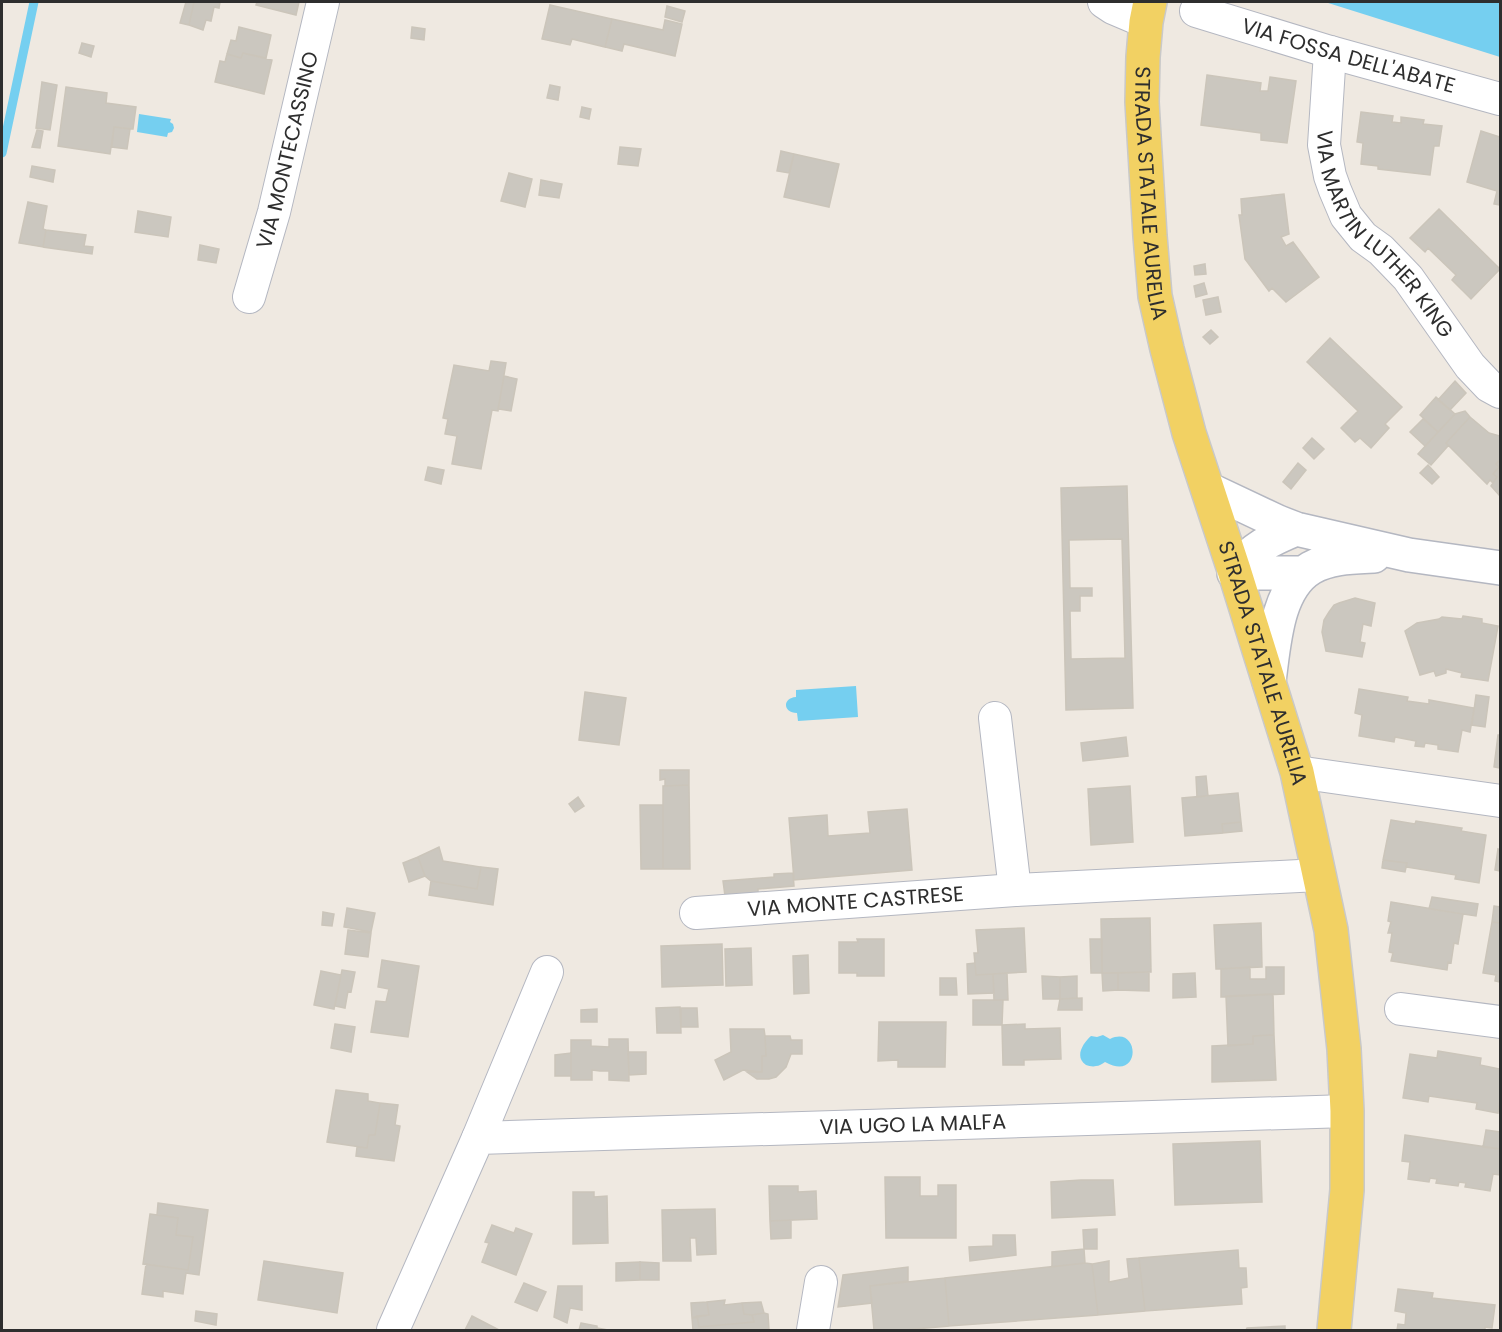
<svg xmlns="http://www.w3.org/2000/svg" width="1502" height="1332" viewBox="0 0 1502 1332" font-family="Poppins,sans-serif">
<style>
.water{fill:#75cff0}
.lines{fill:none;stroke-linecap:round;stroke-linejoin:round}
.stream{stroke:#75cff0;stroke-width:9}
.building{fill:#cbc7bf;stroke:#cbc5ba;stroke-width:1.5;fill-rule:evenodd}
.minor-casing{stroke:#b4b7c1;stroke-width:34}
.tertiary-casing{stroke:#b4b7c1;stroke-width:36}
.primary-casing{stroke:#c9c9c9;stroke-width:36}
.minor{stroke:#fff;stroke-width:32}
.tertiary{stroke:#fff;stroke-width:33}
.primary{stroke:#f2d163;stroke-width:33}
.labels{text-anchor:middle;stroke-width:6;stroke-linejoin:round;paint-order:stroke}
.street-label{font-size:21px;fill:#2e2e2e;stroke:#fff}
</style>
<rect width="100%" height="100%" fill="#efe9e1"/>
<path class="water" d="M1325,2h175v55z
M139,114l32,5 -1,3 3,2 1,4 -2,4 -4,1 -1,4 -30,-5z
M856,686l2,31 -60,4 -1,-8c-14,0 -15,-15 -1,-16v-7z
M1103,1035l7,4c30,-15 32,44 -5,23 -3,2 -6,4 -9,4 -3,1 -7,0 -10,-1 -12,-8 -3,-22 5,-29l6,1z"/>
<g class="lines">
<path class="stream" d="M2,153l32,-151"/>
</g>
<path class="building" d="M186,2h8l-5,23 -9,-2z
M194,2h26l-1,6 -5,-1 -3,14 -5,-1 -3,10 -14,-5z
M257,2h42l-3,13 -40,-10z
M550,5l62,14 -7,28 -33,-8 -2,6 -28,-6z
M667,6l18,5 -3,11 -17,-5z
M612,19l51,11 2,-10 17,4 -7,32 -51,-12 -2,7 -17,-4z
M239,27l32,8 -5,23 -23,-5 -2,5 -14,-4 4,-14 5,1z
M412,27l13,2 -1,11 -13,-2z
M82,43l12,3 -3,11 -12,-4z
M243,53l29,7 -8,34 -49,-12 5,-21 5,1 2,-8 14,4z
M1207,75l54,8 -1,8h8l2,-14 26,4 -9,62 -26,-3v-7l-60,-8z
M42,82l15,3 -7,45 -14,-2z
M550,85l10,2 -2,13 -11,-2z
M66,87l41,6 -1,10 30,4 -3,22 -19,-2 -4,27 -52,-8z
M582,107l9,2 -2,10 -9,-2z
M1361,112l32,4 -1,6 9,1v-6l23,3 -1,4 19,2 -3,20h-5l-4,29 -52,-6v-3l-17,-2 2,-21 -6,-1z
M114,127l16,2 -3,20 -15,-2z
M37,130l6,1 -3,17 -8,-1z
M1481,131l19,6v68l-6,-1 3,-13 -30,-9z
M620,147l21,2 -3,17 -20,-2z
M781,151l13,3 -5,19 -12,-2z
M794,154l45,10 -10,43 -45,-10z
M32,166l23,4 -2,12 -23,-5z
M509,173l23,6 -7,28 -24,-6z
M541,180l21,4 -3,14 -20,-3z
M1284,194l5,40 -8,3 5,9 7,-4 26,35 -33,25 -14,-14 -3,3 -24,-32 -6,-44h3l-1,-16z
M28,202l19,4 -4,23 3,1 -3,17 -24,-4z
M1439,209l61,60 -29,30 -19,-19 4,-5 -28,-27 -3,4 -15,-14z
M138,211l33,6 -3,20 -33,-5z
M46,230l40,5 -2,11 9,1 -1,7 -49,-7z
M200,245l19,4 -3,14 -18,-3z
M1205,264l1,10 -11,1 -1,-9z
M1204,283l3,11 -11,3 -2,-11z
M1218,297l3,15 -15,3 -3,-15z
M1211,330l7,7 -8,7 -7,-7z
M1330,338l72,69 -17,17 4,4 -18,20 -11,-10 -5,4 -14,-14 17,-17 -51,-49z
M491,361l15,2 -8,48 -6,-1 -11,59 -29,-5 5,-28 -12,-2 3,-15 -5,-1 11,-53 35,6z
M504,376l13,3 -6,32 -13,-2z
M1455,381l11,12 -16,17 -12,-10z
M1436,397l19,17 -17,18 -18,-17z
M1465,411l5,6 -24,26 2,3 -17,19 -13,-11 37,-40z
M1470,417l19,16 11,3v24l-4,4 3,3 -6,7 4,3 -4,6 -3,-3 -3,4 -41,-41z
M1423,419l15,13 -13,14 -15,-14z
M1312,438l12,11 -10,10 -11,-11z
M1500,460v36l-9,-10 6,-9 -4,-3 6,-7 -3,-3z
M1298,463l8,7 -15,19 -8,-7z
M1428,465l11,12 -7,7 -12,-11z
M428,467l16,3 -3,14 -16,-4z
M1127,486l6,222 -67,2 -5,-222zM1122,539l3,119 -54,1 -1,-48h10v-15h12v-8h-22l-1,-48z
M1355,598l20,5 -4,23 -8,-2 -3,18 5,1 -3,14 -36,-6 -4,-19 2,-12 5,-8 5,-7 5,-2z
M1463,616l19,3v4l16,3 -10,55 -27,-4 1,-4 -16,-4v4l-10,3 -2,-5 -14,4 -15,-44 12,-8 22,-4 3,-2 20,2z
M1359,689l49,8 -1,4 22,3v-4l45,8 -4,24 -8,-2 -4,22 -20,-3v-4l-13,-2 -1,4 -9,-1 1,-5 -21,-4 -1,5 -35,-6 3,-21 -7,-2z
M585,692l41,6 -7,47 -40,-5z
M1476,695l13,2 -4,30 -13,-2z
M1498,735h2v33l-6,-1z
M1126,737l2,19 -45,5 -2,-18z
M660,770h29v15l-24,1v-7l-5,1z
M1206,776l2,20 -11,1 -1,-20z
M689,785l1,84h-27v-83z
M1130,786l3,56 -42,3 -3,-56z
M1238,793l3,29 -19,2 1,9 -38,3 -3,-38z
M578,797l6,9 -9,6 -6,-8z
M640,805h23v64h-22z
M907,809l5,61 -118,10 -5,-62 38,-3 1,21 42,-3 -2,-21z
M1391,820l24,4 1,-3 46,7 -1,3 25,4 -7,48 -24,-4 1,-4 -50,-8 1,-4 -24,-3z
M1241,822l1,9 -19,2 -1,-9z
M439,847l4,14 38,6 -4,22 -46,-8 -6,-5 -7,-19z
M1498,849l2,1v21l-5,-1z
M418,857l7,19 -16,6 -6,-19z
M1383,860l24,3 -2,9 -23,-4z
M481,867l17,2 -5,36 -64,-10 2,-14 46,8z
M793,873l1,13 -36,3v4l-33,3 -2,-15 51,-4v-3z
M1432,897l46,7 -2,12 -47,-7z
M1391,902l72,12 -5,30 -4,-1 -3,20 -3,-1 -1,8 -56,-9 2,-8 -4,-1 3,-19h-4l3,-11 -3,-1z
M1494,906l6,1v16l-8,-1z
M347,908l28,5 -4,19 -27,-5z
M323,912l11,2 -2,12 -10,-1z
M1150,918l1,54 -49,1 -1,-54z
M1492,922l8,1v59l-5,-1 1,-6 -13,-2z
M1261,923l1,44 -46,2 -2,-44z
M1024,928l2,44 -50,3 -2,-22h4l-2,-23z
M348,930l23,3 -3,24 -23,-3z
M857,939h27v37h-27v-3h-18v-31h19z
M1090,939h12v34h-11z
M722,944l1,41 -61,2 -1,-41z
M751,948l1,37 -26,1 -1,-37z
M808,955l1,38 -15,1 -1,-38z
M382,960l37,6 -11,71 -37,-5 5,-31 10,1 3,-13 -11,-2z
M975,963l1,12 17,-1 1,19 -26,1 -1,-30z
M1250,967v12h16v-12h18v27l-63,3v-28z
M342,970l13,2 -4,20 -3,-1 -3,17 -10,-2z
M321,971l20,4 -7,34 -20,-4z
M1149,972v19l-31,-1v-17z
M1007,973l1,27h-14l-1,-26z
M1102,973h16v17l-15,1z
M1195,973l1,24 -23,1v-24z
M1042,976l18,1v22h-17z
M1077,976v22l-17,1v-22z
M940,978h16l1,17h-17z
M1273,994l1,41 -21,1v8l-25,2 -2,-50z
M1082,998v12h-24l2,-11z
M973,1000h30l-1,25h-29z
M680,1007l1,26h-24l-1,-25z
M681,1008h16l1,19h-17z
M597,1009v13h-16v-12z
M879,1022h67l-1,45h-47v-7l-20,1z
M335,1024l20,3 -4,25 -20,-4z
M1025,1024v5l35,-1 1,31 -37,1v5h-21l-1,-40z
M730,1029h34l1,7 1,20h-4v16l-19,-2 -19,10 -9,-20 16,-8z
M1274,1035l2,45 -64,2v-36l41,-2v-8z
M765,1036h25l1,4h11v14h-11l-5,13 -10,10 -7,2h-12l-10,-7h15v-16h4z
M609,1039h19l1,42 -20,-1v-9h-9l-8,-1v10h-21v-40h20v6l18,1z
M1438,1051l43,7 -1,7 20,4v31l-2,13 -22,-4 1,-6 -48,-7 -1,6 -25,-4 7,-44 27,4z
M628,1052h18v22l-17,1z
M571,1053v23h-16v-21z
M336,1090l32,4v7l12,2 -5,32h-6l-2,13 -40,-6z
M380,1103l18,2 -3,20 5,1 -6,35 -38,-5 1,-9 10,1 2,-13h6z
M1486,1130l14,2v17l-17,-2z
M1405,1135l95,14v26l-7,-1 -3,17 -25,-4 1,-4 -7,-1 -1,4 -22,-3 1,-4 -7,-1 -1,4 -21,-3 2,-17 -8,-1z
M1260,1141l2,61 -87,3 -2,-61z
M885,1177h35v19h18v-11h18v53h-70z
M1081,1180h32l2,35 -63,3 -1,-36z
M769,1186h29v6l18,-1 1,28 -47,2z
M573,1192h21v5l13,-1 1,47 -35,1z
M158,1203l50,7 -9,65 -13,-2 -3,21 -20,-3v6l-21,-3 4,-30 42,6 5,-33 -17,-2 2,-17 -21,-3z
M715,1209l1,45 -19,1 -1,-17h-6l1,23h-28l-1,-51z
M150,1214l28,4 -2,17 17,2 -5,33 -45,-6z
M791,1220v18l-20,1 -1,-18z
M492,1225l22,8 2,-5 16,6 -16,41 -34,-13 7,-19 -4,-1z
M1097,1229v20h-13l-1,-19z
M993,1235h22l1,20 -46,6 -1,-14 24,-1z
M1084,1249l1,14 -33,4v-15z
M1238,1250l1,18h7l1,19 -6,1 1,16 -97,7 -6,-53z
M1139,1258l6,53 -47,4 -6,-51 17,-3v21l20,-4 -2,-19z
M264,1261l79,12 -6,40 -79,-13z
M640,1262v18l-24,1v-18z
M640,1262l19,1v17h-19z
M1085,1263l7,1 6,51 -149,11 -4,-48z
M908,1267v14l-38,5 2,17 -34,4 5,-32z
M945,1278l4,48 -45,4h-30l-4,-44z
M524,1283l22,9 -9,19 -22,-9z
M558,1286h24v24l-12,-2 -3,15 -13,-6z
M1398,1289l35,4 -1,5 63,7 -3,23 -7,-1v3h-88l1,-6 7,1 1,-12 -11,-2z
M725,1300l-1,5 18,-2 2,11 8,1 2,7 -55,5 -2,-11 12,-1 -2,-13z
M707,1302l2,13 -17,3 -1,-15z
M761,1302l3,11 -12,2 -8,-1 -2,-11z
M196,1311l21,3 -1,11 -21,-4z
M764,1313l4,1 1,16h-76l-1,-12 5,-2 2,11 55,-5 -2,-7z
M472,1316l27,14h-34z
M581,1323l16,3v2l11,2h-29z
M1285,1326v4h-39l1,-2z"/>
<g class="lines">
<g class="minor-casing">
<g id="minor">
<path d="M1104,2l9,6 33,14"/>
<path id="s1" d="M1196,11l134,41 170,47"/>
<path id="s2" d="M1330,52l-6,93 6,31 5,14 11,26 17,21 18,13 27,28 62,88 19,20 11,6"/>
<path id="s3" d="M249,297l25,-85 49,-210"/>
<path d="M995,718l20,172"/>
<path d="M1297,772l203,29"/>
<path id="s4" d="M696,913l319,-23 304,-15"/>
<path d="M1401,1009l99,13"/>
<path d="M478,1138l69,-166"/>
<path id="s5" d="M393,1330l85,-192 869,-27"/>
<path d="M813,1330l8,-48"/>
</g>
</g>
<g class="tertiary-casing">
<path id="tertiary" d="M1208,489l70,33 18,7 113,26 91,13
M1234,570c20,-22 35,-30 62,-41
M1234,573h70
M1269,681c5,-35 7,-92 42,-113 19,-11 42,-11 63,-12"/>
</g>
<g class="primary-casing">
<g id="primary">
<path id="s6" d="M1150,2l-4,20 -3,35 -1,45 8,134 5,60 12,53 22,84 45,137 63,202 34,158 13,119 3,62v79l-13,140"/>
</g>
</g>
<use href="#minor" class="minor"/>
<use href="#tertiary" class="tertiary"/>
<use href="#primary" class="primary"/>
</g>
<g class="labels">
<g class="street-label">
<text dy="7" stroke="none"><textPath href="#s1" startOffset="159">VIA FOSSA DELL'ABATE</textPath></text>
<text dy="7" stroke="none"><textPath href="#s3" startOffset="152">VIA MONTECASSINO</textPath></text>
<text dy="7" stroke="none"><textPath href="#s6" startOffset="192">STRADA STATALE AURELIA</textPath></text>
<text dy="7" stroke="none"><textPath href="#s2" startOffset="202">VIA MARTIN LUTHER KING</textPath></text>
<text dy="7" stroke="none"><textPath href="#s6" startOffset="678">STRADA STATALE AURELIA</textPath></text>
<text dy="7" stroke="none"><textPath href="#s4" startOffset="160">VIA MONTE CASTRESE</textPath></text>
<text dy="7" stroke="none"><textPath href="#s5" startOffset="645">VIA UGO LA MALFA</textPath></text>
</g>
</g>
<rect width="1502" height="1332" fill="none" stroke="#2e2e2e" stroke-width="6"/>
</svg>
